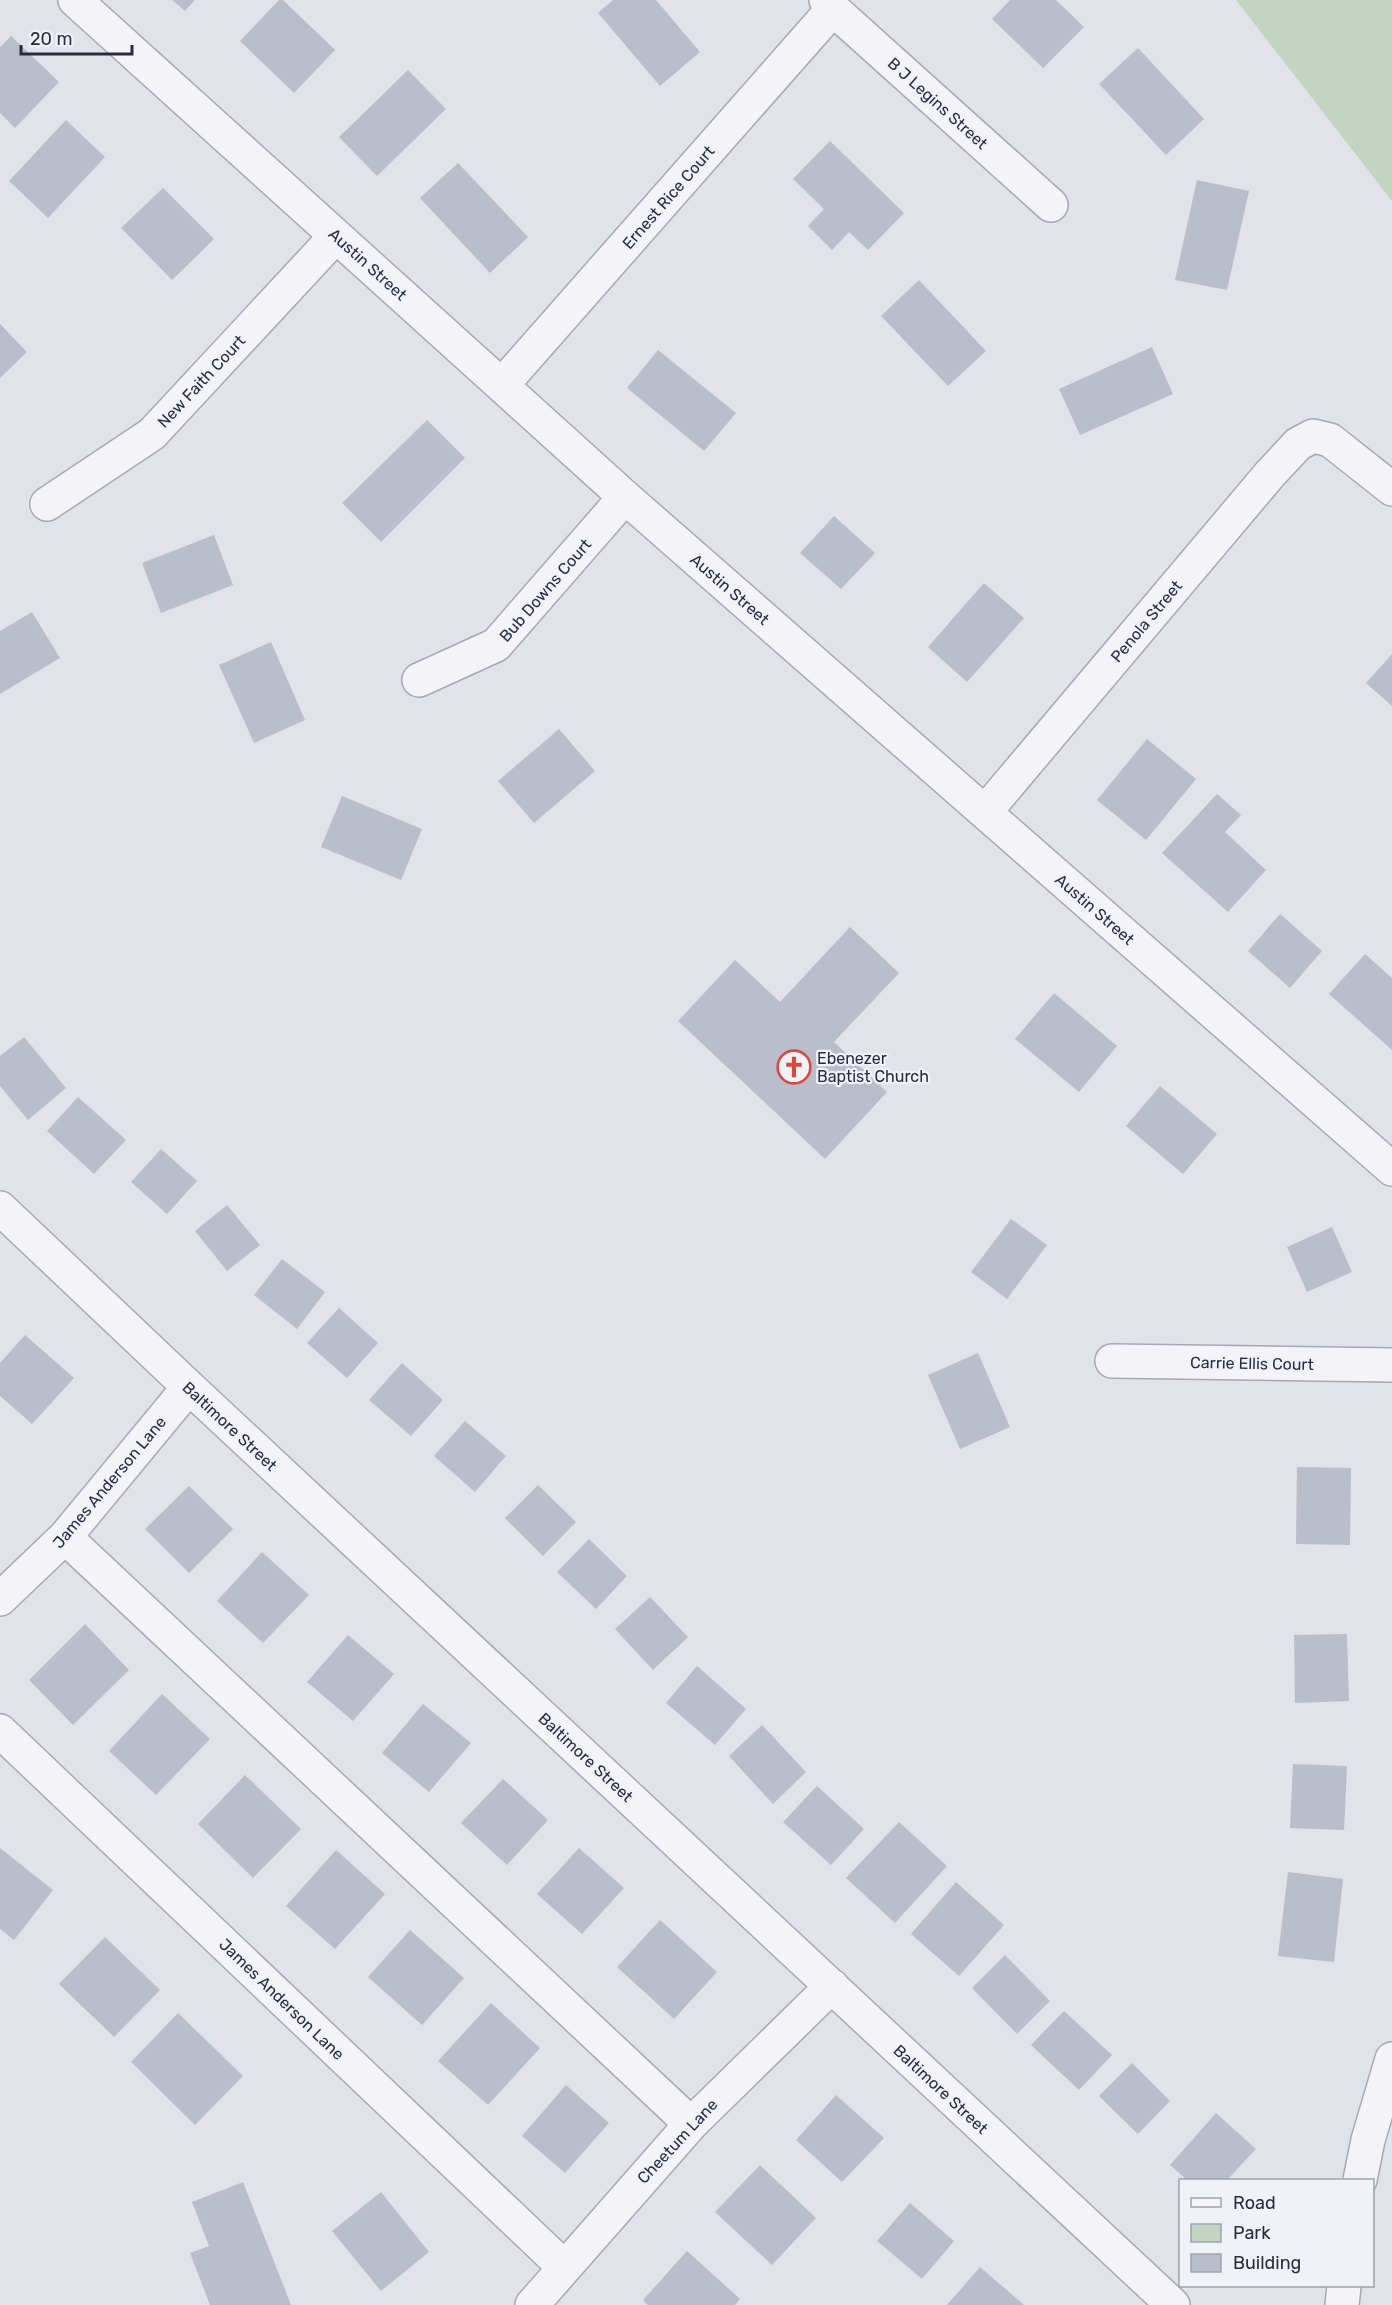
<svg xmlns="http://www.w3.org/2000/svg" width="1392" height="2305" viewBox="0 0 1392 2305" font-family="Rubik,sans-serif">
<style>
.green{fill:#c2d5c1}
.building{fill:#babdca}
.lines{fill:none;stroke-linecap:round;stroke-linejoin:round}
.minor-casing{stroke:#a6a8b5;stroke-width:36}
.minor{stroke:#f4f4f8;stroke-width:33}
.labels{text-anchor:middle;stroke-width:4.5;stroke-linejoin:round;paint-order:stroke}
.street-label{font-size:16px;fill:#282c43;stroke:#f0f2f7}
.poi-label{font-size:16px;fill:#282c43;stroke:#f0f2f7;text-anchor:start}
</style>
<rect width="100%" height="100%" fill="#e1e2ea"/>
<path class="green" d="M1236,0h156v201z"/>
<path class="building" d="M172,0h23l-10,11z
M279,0h4l52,50 -41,43 -54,-52z
M613,0h43l44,52 -40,34 -62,-73z
M1010,0h46l28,27 -41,41 -51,-49z
M11,36l48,46 -44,46 -15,-15v-66z
M1138,48l66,71 -38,36 -67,-71z
M408,70l38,39 -69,67 -38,-39z
M66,120l39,37 -57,61 -39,-37z
M830,141l74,72 -36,37 -19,-18 -17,18 -24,-24 16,-17 -31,-30z
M458,163l70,74 -38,36 -70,-75z
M1197,180l52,11 -22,99 -52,-10z
M163,188l51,51 -42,41 -51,-52z
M919,280l67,71 -38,35 -67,-70z
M0,324l27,28 -27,26z
M1152,347l21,47 -93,41 -21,-46z
M658,350l78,63 -32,38 -77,-63z
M427,420l38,38 -84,84 -39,-39z
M834,516l41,37 -34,36 -41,-36z
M214,535l19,50 -72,28 -19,-50z
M984,583l40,35 -57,64 -39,-35z
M32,612l28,46 -60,36v-63z
M271,642l34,78 -51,23 -35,-78z
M1392,654v52l-26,-23z
M559,729l36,42 -61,52 -36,-42z
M1147,739l49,40 -50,61 -49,-40z
M1217,794l24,21 -16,17 41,38 -38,42 -66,-59z
M342,796l80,33 -21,51 -80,-33z
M1280,914l42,37 -32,37 -42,-37z
M850,927l49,46 -65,69 53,50 -62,67 -147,-138 57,-61 45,42z
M1365,954l27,24v72l-63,-56z
M1054,993l63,53 -38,46 -64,-53z
M24,1037l42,51 -38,32 -28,-34v-30z
M1160,1086l57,48 -34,40 -57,-48z
M78,1097l48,43 -32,34 -47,-43z
M161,1149l36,32 -30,33 -36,-32z
M227,1205l33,40 -33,26 -32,-40z
M1011,1219l36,26 -40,54 -36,-27z
M1332,1227l20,45 -45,20 -20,-45z
M282,1259l43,33 -28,37 -43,-34z
M339,1308l39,35 -31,35 -40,-35z
M25,1335l49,43 -42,46 -32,-28v-33z
M978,1353l32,74 -50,22 -32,-74z
M402,1363l41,37 -32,36 -42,-36z
M465,1421l41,35 -31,36 -41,-36z
M1297,1467l54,1 -1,77 -54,-1z
M538,1485l38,37 -33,34 -38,-38z
M189,1486l44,43 -44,44 -44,-44z
M589,1539l38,37 -31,33 -39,-37z
M262,1552l47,43 -46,48 -46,-42z
M650,1597l38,40 -35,33 -38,-41z
M85,1624l44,46 -56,55 -44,-45z
M1347,1634l2,67 -54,2 -1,-68z
M348,1635l46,39 -41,47 -46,-39z
M697,1666l49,43 -31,36 -49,-42z
M162,1694l48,45 -54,56 -47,-44z
M423,1704l48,39 -42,49 -47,-39z
M762,1725l44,47 -33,32 -44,-48z
M1293,1764l54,2 -3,64 -54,-2z
M245,1775l56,54 -48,49 -55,-54z
M503,1779l45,41 -41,45 -46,-42z
M817,1786l47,43 -33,36 -48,-43z
M899,1822l48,44 -52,57 -49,-45z
M0,1848l53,42 -39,50 -14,-11z
M579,1848l45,40 -42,46 -45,-40z
M336,1850l49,44 -50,55 -49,-43z
M1288,1872l55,7 -9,83 -56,-6z
M956,1882l48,43 -45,51 -48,-42z
M660,1920l57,52 -43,47 -57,-52z
M410,1930l54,48 -42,47 -54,-48z
M105,1937l55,53 -46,47 -55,-53z
M1005,1955l45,46 -33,33 -45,-46z
M491,2003l49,45 -52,57 -50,-44z
M1064,2011l48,44 -33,35 -48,-45z
M178,2013l65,63 -48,49 -64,-63z
M1132,2063l38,38 -32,33 -39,-38z
M566,2085l43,38 -44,50 -43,-37z
M836,2095l48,43 -42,44 -46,-42z
M1216,2113l40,36 -29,31h-40l-17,-15z
M760,2165l56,53 -44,47 -57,-53z
M243,2182l48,123h-81l-20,-52 19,-7 -17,-44z
M381,2192l48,60 -48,39 -49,-60z
M910,2203l44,38 -32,38 -45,-38z
M687,2251l53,48 -5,6h-87l-5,-5z
M980,2267l44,38h-77z"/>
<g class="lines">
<g class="minor-casing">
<path id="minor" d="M75,0l550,497 767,672
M826,0l7,9 218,196
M502,385l331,-376
M47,504l105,-70 184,-198
M419,680l77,-35 129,-148
M985,812l285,-338 28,-30 15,-8 17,4 62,49
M0,1208l189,179 984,918
M1112,1361l280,4
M65,1537l626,587
M0,1599l65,-62 124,-150
M0,1731l564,536
M1360,2180l8,-40 24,-81
M532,2305l159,-181 141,-138
M1342,2305l2,-19"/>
</g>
<use href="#minor" class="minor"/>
</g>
<defs>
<g id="church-ring" transform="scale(1.725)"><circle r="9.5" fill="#f0f2f7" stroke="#d64a3f" stroke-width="1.5"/><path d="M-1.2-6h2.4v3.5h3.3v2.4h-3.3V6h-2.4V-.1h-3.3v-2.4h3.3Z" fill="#d64a3f"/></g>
</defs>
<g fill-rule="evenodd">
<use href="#church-ring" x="794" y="1067"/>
</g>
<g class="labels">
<g class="street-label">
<text transform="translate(938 103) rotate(42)" y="6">B J Legins Street</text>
<text transform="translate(668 197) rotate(-49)" y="6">Ernest Rice Court</text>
<text transform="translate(368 264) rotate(42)" y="6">Austin Street</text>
<text transform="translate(201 381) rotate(-47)" y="6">New Faith Court</text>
<text transform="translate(730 589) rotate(41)" y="6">Austin Street</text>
<text transform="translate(545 590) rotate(-49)" y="6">Bub Downs Court</text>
<text transform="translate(1146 621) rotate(-50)" y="6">Penola Street</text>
<text transform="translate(1095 909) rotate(41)" y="6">Austin Street</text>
<text transform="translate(1252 1363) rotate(1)" y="6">Carrie Ellis Court</text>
<text transform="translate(230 1426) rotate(43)" y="6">Baltimore Street</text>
<text transform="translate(109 1482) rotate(-50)" y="6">James Anderson Lane</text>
<text transform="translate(586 1757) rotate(43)" y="6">Baltimore Street</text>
<text transform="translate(282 1999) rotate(44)" y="6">James Anderson Lane</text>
<text transform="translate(941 2089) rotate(43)" y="6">Baltimore Street</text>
<text transform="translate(677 2141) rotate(-47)" y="6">Cheetum Lane</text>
</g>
<g class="poi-label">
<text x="817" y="1064">Ebenezer<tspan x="817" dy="18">Baptist Church</tspan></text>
</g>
</g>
<rect x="1179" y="2179" width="195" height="108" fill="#f0f2f7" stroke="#a0a3af" stroke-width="1.5"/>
<rect x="1191" y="2198" width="30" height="9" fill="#f4f4f8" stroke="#a0a3af" stroke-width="1.5"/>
<text x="1233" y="2209" font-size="18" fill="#282c43">Road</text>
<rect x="1191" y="2224" width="30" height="18" fill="#c2d5c1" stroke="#a0a3af" stroke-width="1.5"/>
<text x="1233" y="2239" font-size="18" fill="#282c43">Park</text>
<rect x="1191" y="2254" width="30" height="18" fill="#babdca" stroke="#a0a3af" stroke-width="1.5"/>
<text x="1233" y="2269" font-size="18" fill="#282c43">Building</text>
<path d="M21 45v9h111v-9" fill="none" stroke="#282c43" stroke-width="3"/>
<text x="30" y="45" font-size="18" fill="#282c43" stroke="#f0f2f7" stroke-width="4.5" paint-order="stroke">20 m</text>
</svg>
